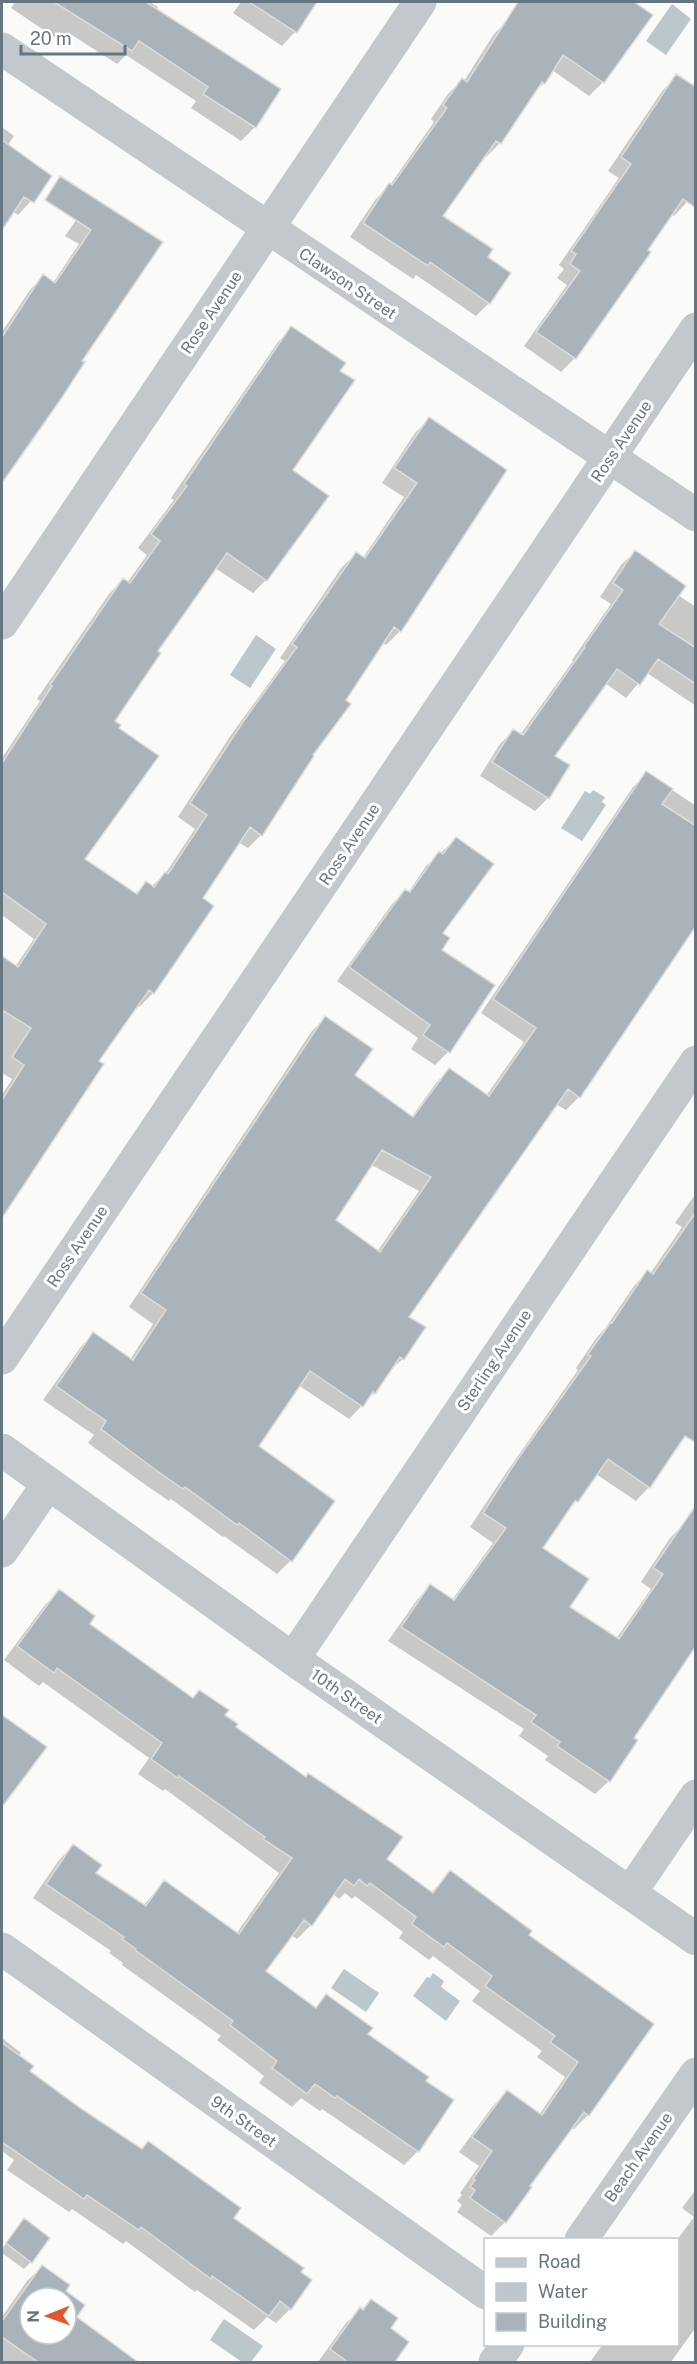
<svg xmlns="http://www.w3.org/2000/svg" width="697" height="2364" viewBox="0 0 697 2364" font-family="'Public Sans',sans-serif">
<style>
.water{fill:#bbc7cb}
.shadow{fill:#0003;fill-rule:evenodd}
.building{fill:#aab3b9;stroke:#dcdcda;stroke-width:1.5;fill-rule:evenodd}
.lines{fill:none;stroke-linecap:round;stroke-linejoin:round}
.minor{stroke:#c3c8cc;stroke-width:33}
.labels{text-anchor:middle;stroke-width:6;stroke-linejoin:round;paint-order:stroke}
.street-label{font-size:16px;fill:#657683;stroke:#fff}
</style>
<rect width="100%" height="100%" fill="#fafaf8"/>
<path class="water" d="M672,4l19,15 -25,36 -20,-14z
M256,635l20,14 -26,39 -20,-13z
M593,790l12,7 -3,5 4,3 -24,36 -21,-13 24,-37 5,3z
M344,1969l35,24 -13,19 -35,-24z
M433,1973l11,8 -3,6 19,14 -14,20 -33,-25 14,-19 3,1z
M224,2319l39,27 -12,16h-9l-32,-22z"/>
<path class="shadow" d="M15,2h135l8,5 -2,3 123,80 -24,37 -14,14 -50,-33 5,-7 -70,-46 -9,9 -45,-29 -9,8 -52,-35z
M241,2h75l-21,30 -13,14 -49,-33z
M520,2h112l19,13 -48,67 -14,14 -37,-26 -8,13 -13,12 -31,48 -14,14 -2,-2 -43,62 45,40 3,46 -13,13 -60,-41 -3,4 -63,-42 26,-38 14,-14 44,-63 -3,-3 17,-25 14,-14 2,1 30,-47 13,-13z
M677,76l15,10 4,-6v110l-9,12 -13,14 -3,-2 -96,144 -14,14 -37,-26 43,-61 -10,-7 7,-9 -5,-4 60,-87 -11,-7 55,-81z
M2,127l12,9 -7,10 24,55 -13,14 -16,-11z
M94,199l-14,162 3,2 -81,118v-149l28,-42 13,-14 10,7 26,-39 -14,-8 16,-23z
M292,328l-1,142 -25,110 -13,13 -38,-25 -59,84 -43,70 -30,138 52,34 11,-11 5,4 14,-13 30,-45 -17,-12 53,-82 54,-74 -5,-3 62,-91 14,-13 7,4 41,-61 -22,-14 33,-50 14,-14 -29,212 -14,14 -4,-3 -121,193 -13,13 -10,-6 -37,57 11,8 -59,86 -14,14 -2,-2 -40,57 -87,133 -8,-6v-94l10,-16 -10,-6v-115l13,9 19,-28 -32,-24v-157l38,-57 -3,-2 72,-105 14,-14 4,3 20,-28 -9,-7 36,-48 -3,-2 107,-156z
M635,552l43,43 18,12v99l-49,-33 -21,25 -21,-15 -52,73 -5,42 -13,13 -55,-35 20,-32 13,-13 7,4 53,-74 -1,-1 39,-56 -11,-7 21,-32z
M647,773l49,33v116l-117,175 -13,13 -10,-6 -149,213 -4,42 -15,12 -14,22 -25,26 -51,-34 -41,61 33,115 -13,13 -53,-38 -1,1 -52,-38 -2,2 -29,-20 -52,-38 6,-8 -51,-35 37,-52 13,-14 37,26 23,-36 -24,-17 183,-276 13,-13 27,58 59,42 25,-35 13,-13 37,26 38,-54 -43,-29 152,-226zM370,1164l49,27 -42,61 -43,-32z
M456,839l-16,111 53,35 -45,67 -13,13 -24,-16 7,-11 -81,-57 55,-77 13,-13 3,2 18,-27z
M696,1193v109l-47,185 -13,14 -40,-27 -20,27 -11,12 -24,36 27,58 48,32 35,-50 -10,-7 29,-44 14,-14 -75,257 -14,13 -50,-34 3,-4 -29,-20 5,-7 -136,-88 29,-41 13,-14 22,14 41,-57 -23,-16 34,-51 74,-106 -2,-2 21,-31 7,-7 30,-44 13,-14 3,2 32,-47 -7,-4z
M59,1591l29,33 104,75 7,-7 35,35 151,132 46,34 19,-21 77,63 125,89 -64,91 -14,14 -3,-2 -43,59 2,1 -25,35 -14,14 -34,-24 5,-7 -5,-4 5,-6 -2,-2 19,-27 -20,-14 34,-46 14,-14 32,23 26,-38 -28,-20 5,-6 -70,-50 8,-10 -47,-35 -4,4 -30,-22 4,-6 -48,-36 -3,3 -7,-6 -6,6 -6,-5 -22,31 -14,14 -6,-4 -27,36 50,38 12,-13 40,39 58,46 -6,70 -14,14 -82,-56 -2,2 -19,-13 -9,9 -33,-24 5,-7 -47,-36 4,-4 -99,-71 1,-2 -14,-10 2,-2 -78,-53 26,-38 14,-14 21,27 49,33 21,-24 72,52 43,-61 -114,-84 -2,2 -25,-17 11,-16 -106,-76 -4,4 -35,-26 41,-55z
M2,1717l43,30 -43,58z
M2,2038l19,15 -3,4 10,14 113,79 7,-7 84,75 58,91 -14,14 -9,-6 -13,13 -57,-40 -2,2 -69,-51 -3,3 -51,-35 -3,3 -62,-42 7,-10 -12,-9z
M696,2189v138l-25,35h-81l13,-18h75l-1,-104 17,-23 -12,-9z
M24,2220l7,42 -7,7 -22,-16v-4z
M42,2267l22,25 11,26 62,44 -135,-1v-44l25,-36zM30,2298h36v36h-36z
M371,2301l18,28 18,13 -14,20h-75l28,-39z"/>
<path class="building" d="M54,2h92l135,87 -25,39 -53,-34 5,-7 -69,-46 -7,10z
M249,2h68l-20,31z
M518,2h116l19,13 -49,68 -41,-28 -18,29 -3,-2 -41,62 -5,-3 -53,75 50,33 -5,8 23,16 -21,31 -60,-42 -2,4 -65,-43 26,-40 3,2 55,-77 -4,-3 19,-27 5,4z
M676,74l20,13v121l-13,-9 -35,51 3,2 -75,107 -40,-27 44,-61 -10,-7 6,-10 -5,-3 60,-87 -10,-7z
M2,140l50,36 -18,27 -10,-6 -22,33z
M60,176l103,66 -81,119 3,1 -22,34 -61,87v-146l41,-63 12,9 36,-53 -46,-30z
M291,326l55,37 -6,8 15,9 -62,90 36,26 -62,85 -40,-28 -69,98 3,2 -46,68 6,4 -2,3 40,28 -74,103 52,35 9,-13 8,6 11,-15 3,2 39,-59 -17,-12 55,-84 52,-72 -5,-3 64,-92 9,6 52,-75 -23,-15 35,-51 78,53 -106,162 -7,-5 -48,73 5,4 -38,51 1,1 -52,80 -12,-9 -47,71 11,8 -60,88 -5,-4 -50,71 5,3 -102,154v-118l22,-35 -12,-8 19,-29 -29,-18v-54l16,11 28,-43 -44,-32v-129l50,-77 -2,-1 73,-107 7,5 30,-42 -9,-7 36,-48 -3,-2z
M635,550l51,36 -27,38 37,24v36l-38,-25 -18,26 -23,-16 -62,87 15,9 -21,34 -57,-37 21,-33 10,6 62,-88 -1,-1 39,-56 -10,-7z
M646,771l27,18 -11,15 34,22v100l-116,172 -12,-9 -159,228 17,10 -22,33 -4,-3 -25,37 -2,-2 -10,15 -53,-36 -51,75 76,55 -43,61 -53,-39 -2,2 -52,-38 -2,2 -30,-21 -52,-39 5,-8 -50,-35 37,-54 40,28 33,-50 -25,-17 184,-277 48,33 -18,26 58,42 36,-49 40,28 47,-68 -43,-29zM382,1150l49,27 -51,75 -44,-32z
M456,837l38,27 -51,69 7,5 -8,12 53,35 -45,68 -27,-18 7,-10 -81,-58 56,-78 5,3 29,-41 4,3z
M696,1212v231l-11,-7 -35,52 -42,-29 -30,43 -3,-1 -32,47 46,31 -19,28 49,32 44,-65 -10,-6 43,-63v141l-62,92 4,2 -28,42 -53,-36 3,-4 -29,-20 5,-7 -135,-88 29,-43 24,16 52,-72 -23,-15 34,-53 74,-104 -3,-2 23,-32 1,1 35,-53 6,4z
M59,1589l36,27 -5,8 103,74 6,-8 30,20 -4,5 13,9 -2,3 70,50 2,-4 95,64 -16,22 46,34 17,-23 82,61 -3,4 125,89 -65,92 -5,-4 -54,74 2,1 -26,36 -36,-25 5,-8 -5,-3 5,-7 -2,-1 19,-28 -20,-14 35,-47 35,25 36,-53 -28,-20 5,-6 -70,-50 7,-10 -45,-33 -3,4 -32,-23 4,-7 -46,-34 -3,3 -8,-7 -5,7 -9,-7 -33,47 -8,-6 -38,51 50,37 10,-14 47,34 -5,6 61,43 -3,4 28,19 -35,52 -82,-56 -2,2 -20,-14 -8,10 -35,-26 5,-7 -47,-36 3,-4 -98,-71 1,-1 -14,-10 2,-2 -78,-53 27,-40 29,21 -6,8 50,33 18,-26 75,54 53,-76 -29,-19 2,-2 -86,-61 -1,2 -27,-19 11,-16 -105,-75 -3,5 -37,-27z
M2,1715l45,32 -45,60z
M2,2043l32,23 -4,5 50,37 62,41 6,-8 93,67 -7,10 70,50 -3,4 11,8 -21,30 -11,-9 -11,15 -57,-40 -1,3 -70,-52 -2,3 -52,-35 -3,4 -82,-57z
M24,2218l26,20 -18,25 -26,-20z
M42,2265l28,20 -4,6 19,14 -8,12 61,45h-100l-36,-25v-16zM30,2298h36v36h-36z
M371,2299l27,19 -7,10 18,14 -14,20h-47l-18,-13 30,-42 3,3z"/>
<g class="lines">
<path class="minor" d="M2,49l694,466
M2,623l418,-621
M2,1358l694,-1029
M2,1450l291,209 403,280
M2,1551l46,-67
M293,1659l403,-597
M630,1893l66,-97
M2,1949l484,344
M581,2240l115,-166
M495,2362l13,-18"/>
</g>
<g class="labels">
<g class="street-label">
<text transform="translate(348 283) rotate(34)" y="6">Clawson Street</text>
<text transform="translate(211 312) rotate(-56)" y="6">Rose Avenue</text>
<text transform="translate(621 441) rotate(-56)" y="6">Ross Avenue</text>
<text transform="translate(349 844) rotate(-56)" y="6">Ross Avenue</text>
<text transform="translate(77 1246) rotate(-56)" y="6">Ross Avenue</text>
<text transform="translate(494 1360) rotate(-56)" y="6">Sterling Avenue</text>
<text transform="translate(347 1696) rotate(35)" y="6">10th Street</text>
<text transform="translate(244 2121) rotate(35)" y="6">9th Street</text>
<text transform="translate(638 2157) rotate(-55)" y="6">Beach Avenue</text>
</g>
</g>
<rect width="697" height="2364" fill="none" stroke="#657683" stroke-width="6"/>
<rect x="484" y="2238" width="195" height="108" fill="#ffffff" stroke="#c1c8cd" stroke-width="1.5"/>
<rect x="496" y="2258" width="30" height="9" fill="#c3c8cc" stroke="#c1c8cd" stroke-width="1.5"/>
<text x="538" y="2268" font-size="18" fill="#657683">Road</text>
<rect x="496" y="2283" width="30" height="18" fill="#bbc7cb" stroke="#c1c8cd" stroke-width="1.5"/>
<text x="538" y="2298" font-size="18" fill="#657683">Water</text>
<rect x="496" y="2313" width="30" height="18" fill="#aab3b9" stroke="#c1c8cd" stroke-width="1.5"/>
<text x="538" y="2328" font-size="18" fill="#657683">Building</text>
<g transform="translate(48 2316) rotate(269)"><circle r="28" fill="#ffffff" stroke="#c1c8cd" stroke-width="1.5"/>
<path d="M0-4.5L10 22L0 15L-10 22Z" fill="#e4572e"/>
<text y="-9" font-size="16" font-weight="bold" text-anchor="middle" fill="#657683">N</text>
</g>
<path d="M21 45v9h104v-9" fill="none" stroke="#657683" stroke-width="3"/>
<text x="30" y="45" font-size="18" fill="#657683" stroke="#ffffff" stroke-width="4.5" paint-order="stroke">20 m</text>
</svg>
